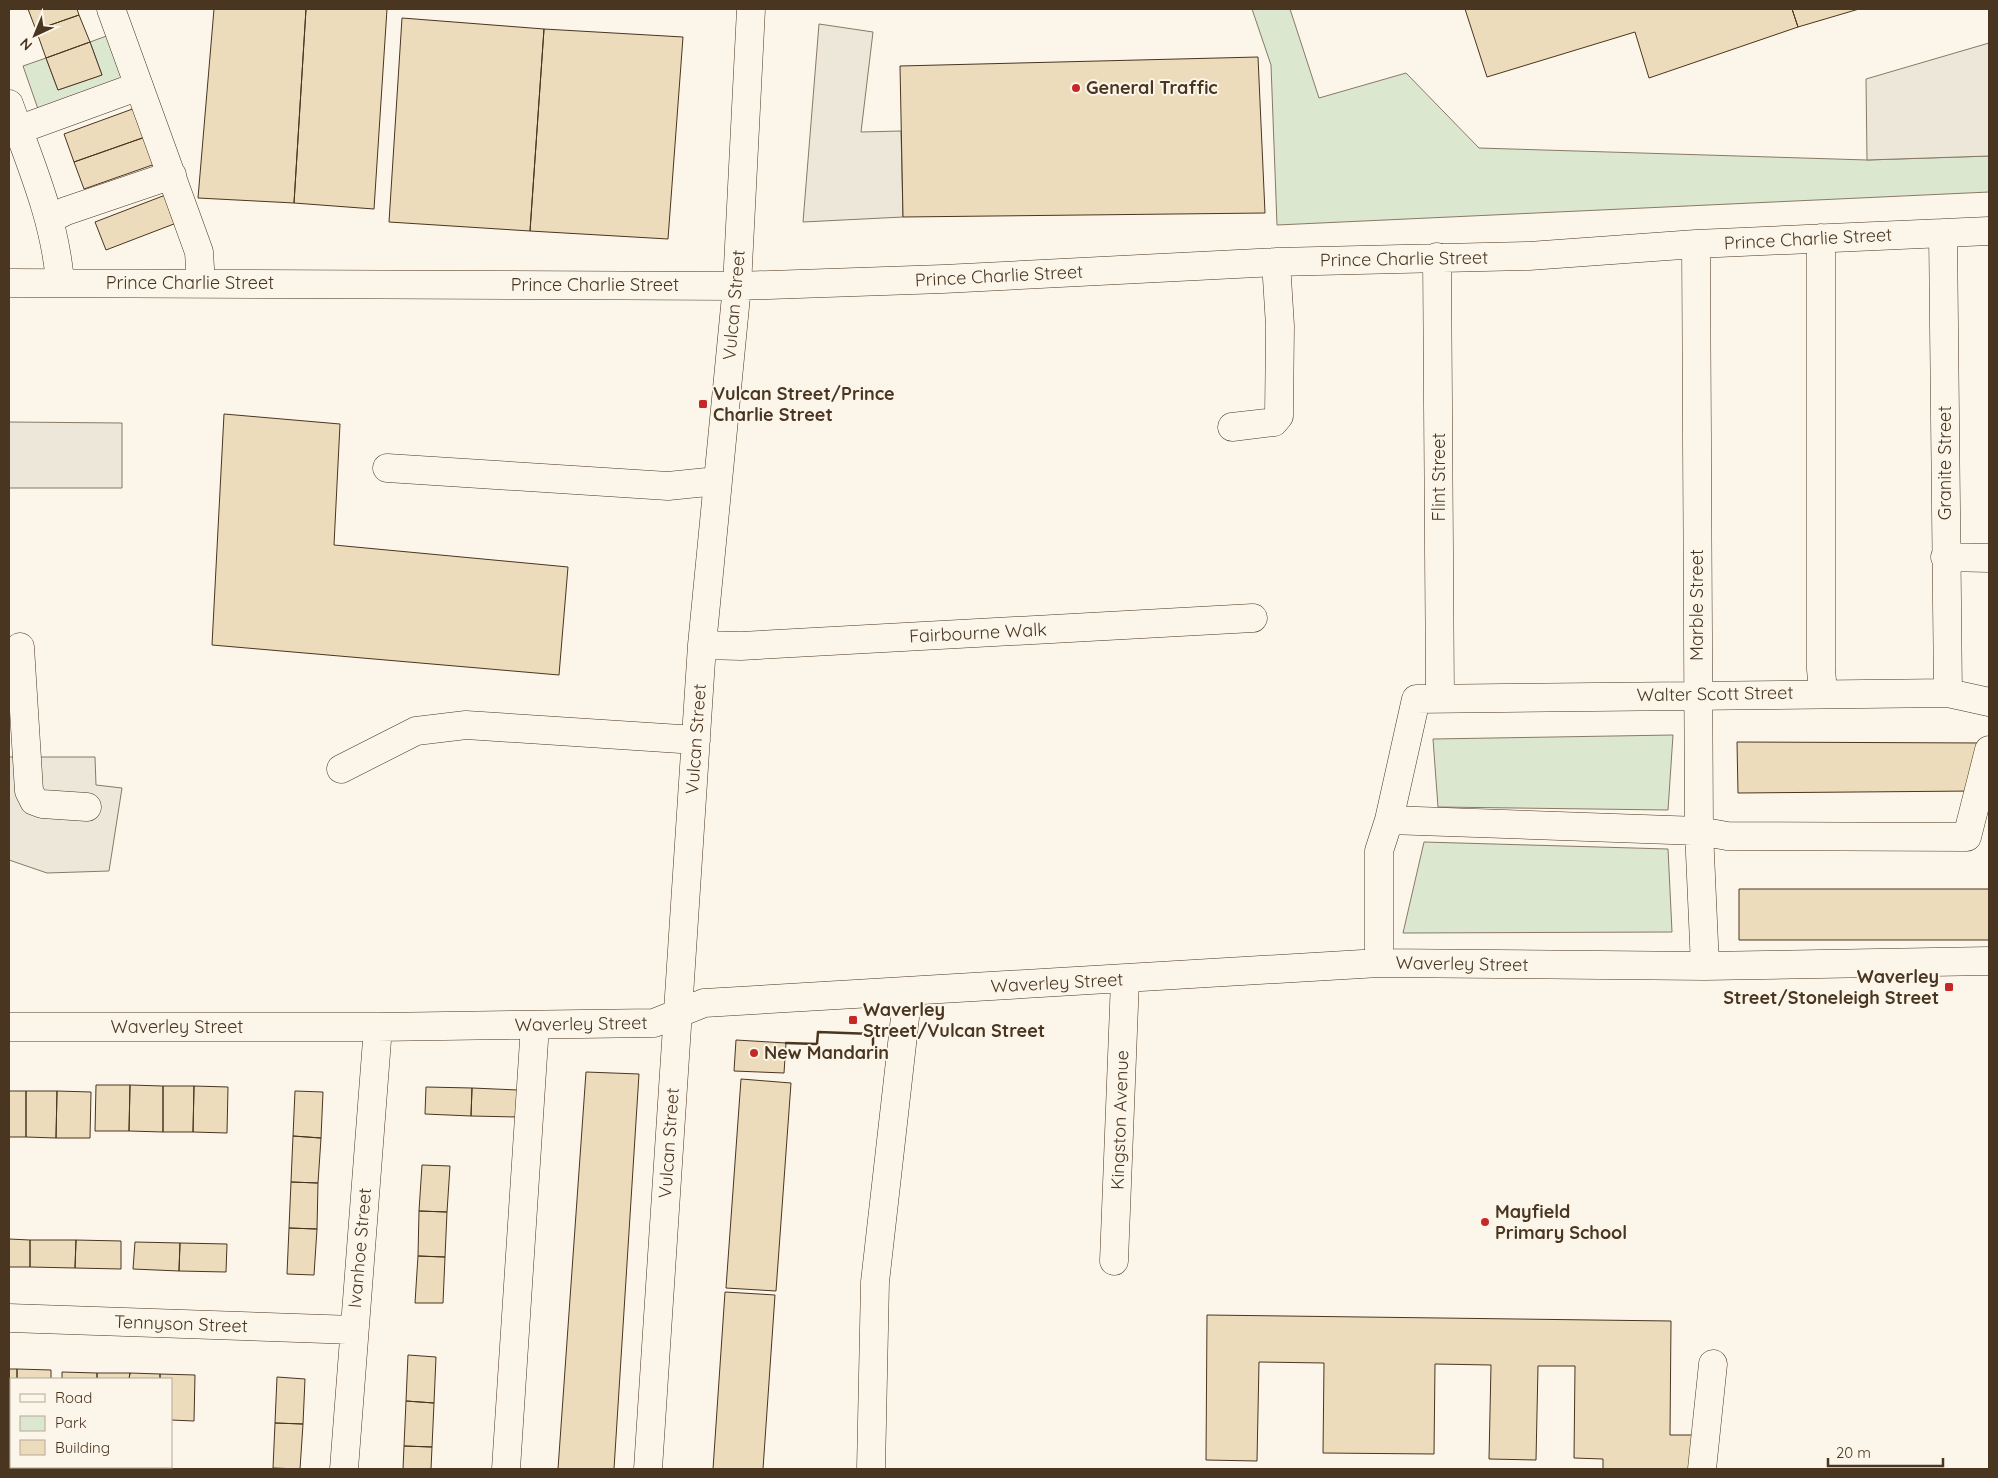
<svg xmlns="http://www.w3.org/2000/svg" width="1998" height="1478" viewBox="0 0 1998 1478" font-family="Quicksand,sans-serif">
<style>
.green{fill:#dce7d0;stroke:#887966}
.parking{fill:#ede7d9;stroke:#887966}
.building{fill:#ecdcbc;stroke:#4a3520}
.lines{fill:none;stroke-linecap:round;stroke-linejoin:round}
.minor-casing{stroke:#4a3520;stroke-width:29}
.minor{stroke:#fbf6e9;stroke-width:28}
.wall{stroke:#4a3520;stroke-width:2.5}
.poi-dot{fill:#c62828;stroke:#fbf6e9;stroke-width:2}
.labels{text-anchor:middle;stroke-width:4;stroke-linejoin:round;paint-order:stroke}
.poi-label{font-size:18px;font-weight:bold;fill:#4a3520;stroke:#fbf6e9;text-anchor:start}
.street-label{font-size:18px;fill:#4a3520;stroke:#fbf6e9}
</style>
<rect width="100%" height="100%" fill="#fbf6e9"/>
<path class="green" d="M1252,9h38l29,89 87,-25 73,75 388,12 122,-4v36l-712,33 -6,-160z
M112,34l16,44 -90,31 -15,-43 23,-8 12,32 44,-15 -12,-33z
M1673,735l-5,75 -230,-3 -5,-68z
M1424,842l244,7 4,83 -269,1z"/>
<path class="parking" d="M819,24l54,8 -12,100 40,-1 2,86 -100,5z
M1989,43v113l-122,4 -1,-81z
M9,422l113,1v65h-113z
M9,757h86l1,28 26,3 -13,83 -62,2 -38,-13z"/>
<path class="building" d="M28,9h49l2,6 -43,15z
M214,9h92l-12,194 -96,-5z
M306,9h81l-13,200 -80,-6z
M1465,9h327l6,18 -149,51 -14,-46 -148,45z
M1792,9h67l-61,18z
M79,15l11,27 -44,16 -10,-28z
M402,18l142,11 -14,202 -141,-9z
M544,29l139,8 -15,202 -138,-8z
M90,42l12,33 -44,15 -12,-32z
M1258,57l7,156 -362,4 -3,-151z
M138,107l10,29 -74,26 -10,-28z
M148,136l10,27 -74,26 -10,-27z
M168,194l11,28 -73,28 -11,-28z
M224,414l116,10 -6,121 234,22 -9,108 -347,-30z
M1737,742l249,1 -11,48 -237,2z
M1739,889h250v51h-250z
M736,1040l50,3 -2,30 -50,-2z
M586,1072l53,2 -25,395h-56z
M741,1079l50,4 -15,208 -50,-3z
M96,1085h34l-1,46h-34z
M130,1085l33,1v46l-34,-1z
M163,1086h31l-1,46h-30z
M194,1086l34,1 -1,46 -34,-1z
M426,1087l46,1 -1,28 -46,-2z
M472,1088l46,2 -1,27 -46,-1z
M9,1091h17v46h-17z
M26,1091h31l-1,47 -30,-1z
M57,1091l34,1 -1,46h-34z
M295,1091l28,1 -2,46 -28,-2z
M293,1136l28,2 -3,45 -27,-1z
M422,1165l28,1 -3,46 -28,-1z
M291,1182l27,1 -1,46 -28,-1z
M419,1211l28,1 -2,45 -27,-1z
M289,1228l28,1 -3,46 -27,-1z
M9,1239l21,1v27h-21z
M30,1240h46l-1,28 -45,-1z
M76,1240l45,1v28l-46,-1z
M135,1242l45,1 -1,28 -46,-2z
M180,1243l47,1 -1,28 -47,-1z
M418,1256l27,1 -2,46h-28z
M725,1292l50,3 -12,174h-50z
M1207,1315l464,6 -1,114h25l-1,34h-91v-10l-29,-1 1,-92h-37l-2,94 -47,-1 2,-94 -56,-1 -1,90 -111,-1 1,-90 -65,-1 -2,99 -51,-1z
M408,1355l28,2 -2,46 -28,-2z
M9,1369h8v10h-6v36h-2z
M17,1369l34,1v9h-34z
M62,1372l35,1v6h-35z
M97,1373h33l-1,6h-32z
M130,1373l30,1v5h-31z
M160,1374l35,1 -1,46 -23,-1v-41h-11z
M277,1377l28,2 -2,45 -28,-1z
M406,1401l28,2 -2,44 -28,-1z
M275,1423l28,1 -3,45 -27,-1z
M404,1446l28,1 -1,22h-28z"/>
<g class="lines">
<g class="minor-casing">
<path id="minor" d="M111,9l88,243 2,32
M9,104c21,59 46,115 51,178
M18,130l121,-44
M50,219l16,-8 106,-36
M1943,233l5,460
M1821,238v431l2,24
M1696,244l3,587 6,135
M1437,257l3,440
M9,283l728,3 206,-7 333,-17 253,-6 167,-12 293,-13
M1232,427l42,-5 5,-6 1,-90 -4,-64
M387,468l281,18 49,-5
M1945,557l44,1
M702,645l39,1 512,-28
M20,647l9,144 5,10 8,3 45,3
M341,769l75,-38 50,-6 230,15
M1389,820l310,11 28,5 240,1 22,-87
M1379,963v-112l10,-31 27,-121 532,-6 41,9
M9,1027h369l276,-4 50,-20 675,-40 326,3 284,-5
M1114,1261l11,-281
M9,1318l345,12
M344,1469l34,-442
M506,1469l29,-444
M648,1469l54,-824 35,-359 14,-277
M871,1469l4,-187 33,-291
M1702,1469l11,-105"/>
</g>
<use href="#minor" class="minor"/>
<path class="wall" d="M786,1043l31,1 1,-12 55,2v11"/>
</g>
<g class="poi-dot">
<circle cx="1076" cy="88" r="5"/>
<rect x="698" y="399" width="10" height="10" rx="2.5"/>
<rect x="1944" y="982" width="10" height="10" rx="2.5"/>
<rect x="848" y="1015" width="10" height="10" rx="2.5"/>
<circle cx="754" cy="1053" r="5"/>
<circle cx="1485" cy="1222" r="5"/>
</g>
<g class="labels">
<g class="poi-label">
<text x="1086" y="94">General Traffic</text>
<text x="713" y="400">Vulcan Street/Prince<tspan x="713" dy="21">Charlie Street</tspan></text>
<text x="1939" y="983" text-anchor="end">Waverley<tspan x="1939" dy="21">Street/Stoneleigh Street</tspan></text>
<text x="863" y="1016">Waverley<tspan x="863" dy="21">Street/Vulcan Street</tspan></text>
<text x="764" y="1059">New Mandarin</text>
<text x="1495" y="1218">Mayfield<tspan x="1495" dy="21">Primary School</tspan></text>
</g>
<g class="street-label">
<text transform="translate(1808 239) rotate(-3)" y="6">Prince Charlie Street</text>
<text transform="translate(1404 259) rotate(-1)" y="6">Prince Charlie Street</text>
<text transform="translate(999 276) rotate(-3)" y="6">Prince Charlie Street</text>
<text x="190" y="289">Prince Charlie Street</text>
<text x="595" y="291">Prince Charlie Street</text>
<text transform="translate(734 305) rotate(-85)" y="6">Vulcan Street</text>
<text transform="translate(1945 463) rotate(-90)" y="6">Granite Street</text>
<text transform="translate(1439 477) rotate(-90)" y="6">Flint Street</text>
<text transform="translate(1697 605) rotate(-90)" y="6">Marble Street</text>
<text transform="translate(978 633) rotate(-3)" y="6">Fairbourne Walk</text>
<text transform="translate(1715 694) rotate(-1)" y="6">Walter Scott Street</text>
<text transform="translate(696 739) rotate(-86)" y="6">Vulcan Street</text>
<text transform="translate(1462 964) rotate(1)" y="6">Waverley Street</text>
<text transform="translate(1057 983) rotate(-3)" y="6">Waverley Street</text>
<text transform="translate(581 1024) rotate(-1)" y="6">Waverley Street</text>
<text x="177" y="1033">Waverley Street</text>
<text transform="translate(1120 1120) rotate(-88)" y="6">Kingston Avenue</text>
<text transform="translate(669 1143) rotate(-86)" y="6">Vulcan Street</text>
<text transform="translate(360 1248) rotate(-85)" y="6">Ivanhoe Street</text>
<text transform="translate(181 1324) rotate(2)" y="6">Tennyson Street</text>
</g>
</g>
<rect width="1998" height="1478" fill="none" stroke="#4a3520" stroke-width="20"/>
<rect x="10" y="1378" width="162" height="90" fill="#fbf6e9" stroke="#b4a999"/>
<rect x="20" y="1394" width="25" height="8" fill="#fbf6e9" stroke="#b4a999"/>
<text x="55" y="1403" font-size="15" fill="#4a3520">Road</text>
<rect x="20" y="1416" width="25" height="15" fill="#dce7d0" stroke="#b4a999"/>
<text x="55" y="1428" font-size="15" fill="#4a3520">Park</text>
<rect x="20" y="1440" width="25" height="15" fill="#ecdcbc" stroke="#b4a999"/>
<text x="55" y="1453" font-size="15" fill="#4a3520">Building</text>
<g transform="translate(35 35) rotate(224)" stroke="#fbf6e9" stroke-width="4" paint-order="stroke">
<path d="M0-4L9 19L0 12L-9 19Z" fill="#4a3520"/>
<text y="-8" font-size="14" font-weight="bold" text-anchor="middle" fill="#4a3520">N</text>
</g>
<path d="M1828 1458v8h115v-8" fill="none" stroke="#4a3520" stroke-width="2.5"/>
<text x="1836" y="1458" font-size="15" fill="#4a3520" stroke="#fbf6e9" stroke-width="4" paint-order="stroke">20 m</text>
</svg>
